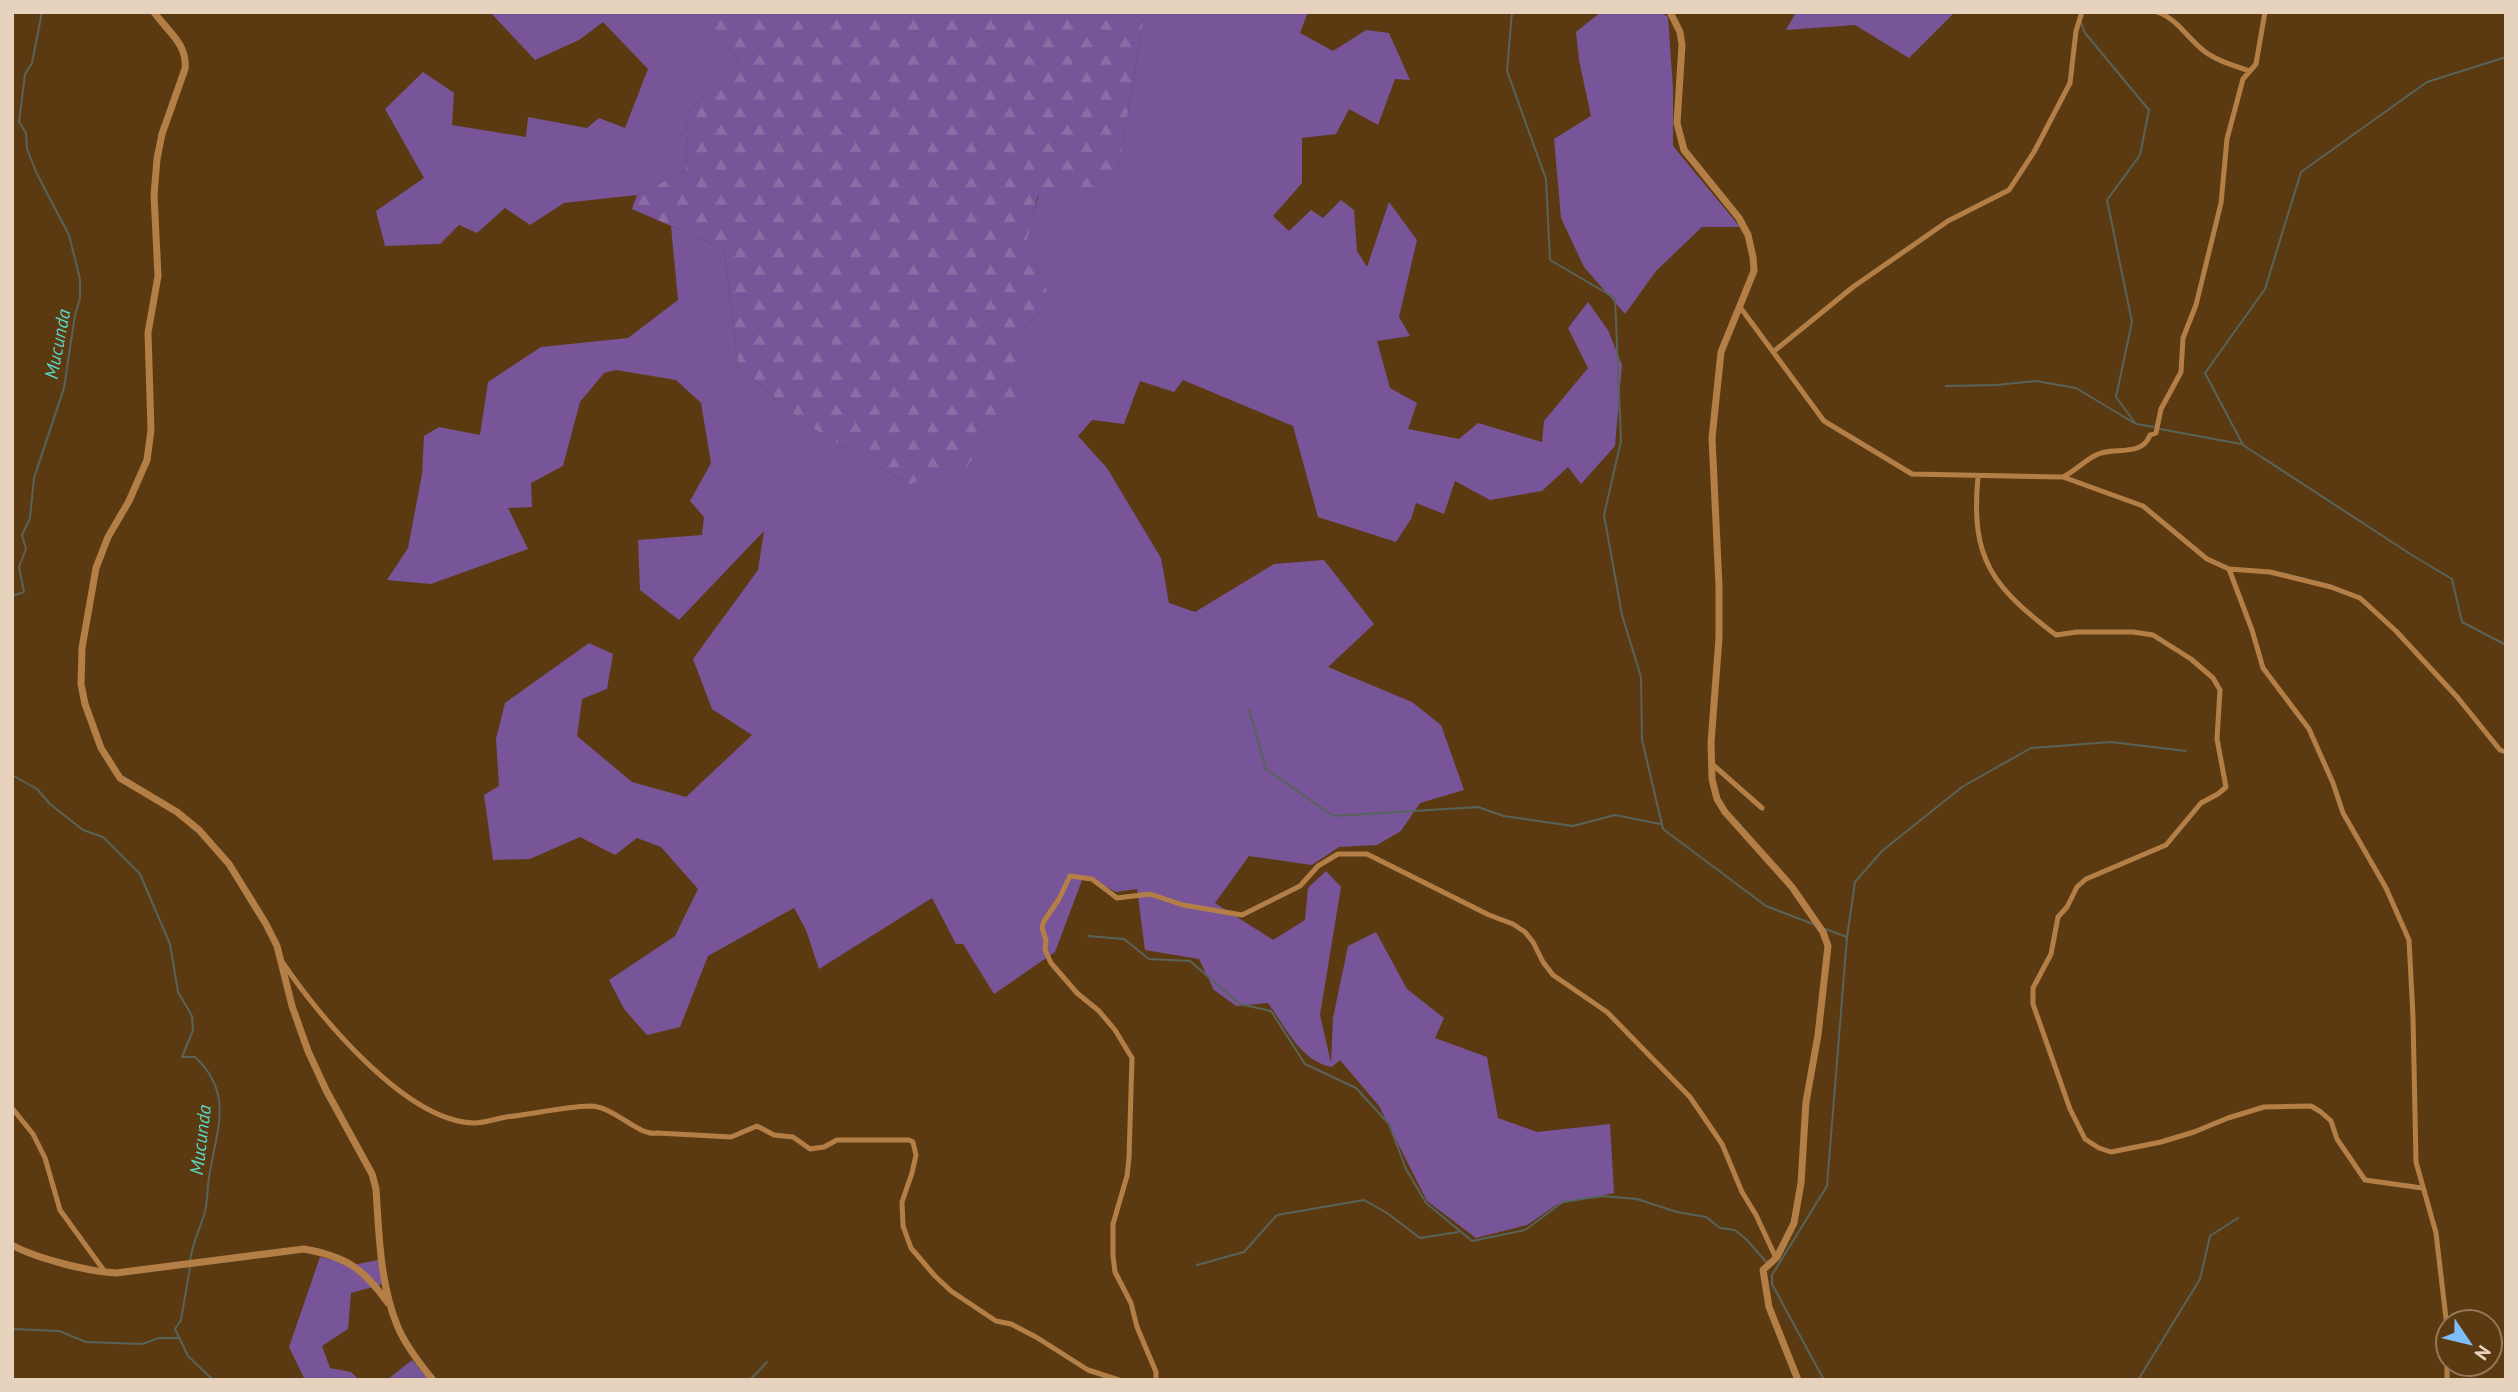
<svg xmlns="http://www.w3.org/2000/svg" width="2518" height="1392" viewBox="0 0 2518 1392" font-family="'PT Sans',sans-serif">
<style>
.green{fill:#785499}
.forest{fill:url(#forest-firs)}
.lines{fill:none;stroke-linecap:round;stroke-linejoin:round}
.stream{stroke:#58635a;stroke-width:2}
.minor{stroke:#b37f46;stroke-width:5}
.tertiary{stroke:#b37f46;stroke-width:7}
.labels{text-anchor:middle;stroke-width:7;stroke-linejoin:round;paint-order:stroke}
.water-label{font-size:19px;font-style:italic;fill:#59d7cb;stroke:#5c3a11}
</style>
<defs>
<pattern id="forest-firs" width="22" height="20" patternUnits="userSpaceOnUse" patternTransform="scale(1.75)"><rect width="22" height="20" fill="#785499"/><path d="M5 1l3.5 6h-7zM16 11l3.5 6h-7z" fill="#8b6ca5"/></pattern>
</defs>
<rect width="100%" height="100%" fill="#5c3a11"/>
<path class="green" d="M490,12h207l42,47 -52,53 -1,58 -49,25 -73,8 -34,22 -25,-17 -28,25 -18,-8 -19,19 -55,2 -9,-35 48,-33 -39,-69 38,-37 31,21 -2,32 74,12 2,-20 59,11 12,-10 26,10 23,-59 -45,-47 -24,18 -44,20z
M1145,12h163l-8,21 33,18 33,-21 23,3 21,47 -15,-1 -17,46 -29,-16 -13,25 -34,4v45l-29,33 16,15 22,-21 12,8 18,-18 13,10 3,41 10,16 22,-65 28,38 -18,77 11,19 -33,5 13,47 27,15 -9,26 51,10 19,-16 64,19 2,-21 44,-53 -20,-40 20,-26 20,28 14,35 -7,81 -34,38 -13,-17 -26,24 -52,9 -35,-19 -11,33 -28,-11 -5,16 -15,23 -78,-25 -25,-91 -110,-46 -9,12 -34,-11 -16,43 -32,-4 -14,16 29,32 54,90 8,45 26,9 79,-48 50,-4 50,64 -46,43 84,35 29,23 23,65 -44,13 -19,28 -24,14 -38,2 -27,18 -63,-9 -34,47 58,37 32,-20 3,-32 18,-17 15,16 -21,128 11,48 2,-45 15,-72 28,-14 31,57 37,29 -9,20 52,19 11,61 39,14 73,-8 4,69 -56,11 -31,21 -51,13 -49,-37 -48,-95 -39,-46 -8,7c-31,-5 -47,-41 -64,-64l-32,3 -22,-16 -15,-31 -54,-9 -8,-61 -21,3 -32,-17 -29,77 -61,42 -31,-50h-7l-24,-46 -113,71 -13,-39 -12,-22 -86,48 -28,71 -33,8 -23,-26 -15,-29 66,-44 23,-47 -37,-42 -24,-9 -22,17 -35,-18 -50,22 -37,1 -9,-65 15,-9 -3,-47 9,-36 84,-60 24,11 -6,35 -25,10 -5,37 55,46 54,15 66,-62 -40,-26 -19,-50 65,-89 6,-39 -85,89 -39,-30 -2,-50 64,-5 2,-18 -14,-16 21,-38 -10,-60 -25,-23 -60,-10 -12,3 -24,29 -17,64 -32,17 1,24 -24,1 20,41 -97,35 -44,-4 21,-32 14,-74 2,-38 15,-9 41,8 8,-53 53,-35 87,-9 50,-38 -7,-74 53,23 14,116 64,57 107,62 108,-89v-63l35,-28 -26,-64 13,-46h75z
M1601,12h60l7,5 5,71v58l67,81h-38l-46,44 -31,43 -41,-47 -23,-49 -7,-79 37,-23 -12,-56 -3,-28z
M1796,12h159l-46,46 -54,-33 -69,5z
M320,1257l33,8 25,-5 5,24 -32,9 -3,36 -26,17 8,22 21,4 8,8h-54l-16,-33z
M412,1360l17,20h-42z"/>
<path class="forest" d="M697,12h448l-31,183h-76l-11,45 25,64 -35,28v63l-51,73 -57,16 -107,-62 -64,-57 -14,-116 -92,-40 5,-14 49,-25 1,-58 52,-53z"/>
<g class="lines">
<path class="stream" d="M1512,12l-5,59 39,108 4,81 65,38 6,143 -17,74 18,100 19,62 1,63 21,89 103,77 47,18
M2081,23l4,10 64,77 -9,45 -33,45 25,122 -16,75 20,27 19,3
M2506,57l-79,25 -126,90 -36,117 -60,84 38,72 172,112 37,22 10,43 44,23
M1946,386l50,-1 40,-4 40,7 58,35
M2160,429l81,15
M12,596l12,-4 -5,-25 7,-18 -4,-14 8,-17 4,-40 30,-90 11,-73 5,-17v-19l-11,-44 -32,-61 -10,-25 -1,-16 -7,-11 6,-48 7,-11 10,-51
M1249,710l17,59 67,47 145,-9 26,9 69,10 42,-11 45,9
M12,775l25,14 13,15 33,26 20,7 37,37 30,70 8,48 14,24 1,14 -11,27h13c40,37 21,74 14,120 -2,13 -1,26 -5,38 -5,16 -12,29 -14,46
M1088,936l36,3 25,20 41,2 50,43 31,7 34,53 51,24 33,36 17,45 20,34 46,38 53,-11 38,-28 40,-6 34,3 40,13 29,5 14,11 15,2 12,10 20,23
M1847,937l8,-55 27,-31 80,-64 69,-39 80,-6 75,9
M1197,1265l47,-13 33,-37 87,-15 23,13 33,25 38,-6
M190,1267l-9,53 -6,9 13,27 25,24
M12,1329l47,2 27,11 56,2 17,-6h20
M750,1380l17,-18
M1824,1380l-52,-96v-9l55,-89 20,-249 -22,-8
M2138,1380l62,-101 10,-43 28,-18"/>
<path class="minor" d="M2157,12c21,7 30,26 47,39 13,10 31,15 46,20
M1740,307l84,114 88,53 151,3 80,29 64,53 22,10 41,3 61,15 29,11 36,33 62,67 42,52 6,2
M1773,352l80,-65 95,-66 61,-31 25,-38 36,-69 6,-52 6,-19
M1978,477c-8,83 15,110 78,158l21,-3h56l20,3 38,24 22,19 7,12 -3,49 9,48 -8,7 -17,9 -35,42 -80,34 -9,8 -10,20 -9,10 -7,37 -18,34v16l37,105 15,30 14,9 12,4 50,-10 33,-10 34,-14 36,-11 47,-1 10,6 10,9 6,18 28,41 57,8
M2063,477c12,-6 21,-16 33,-22 16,-9 46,3 54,-20l6,-2 5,-24 20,-37 2,-34 13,-33 25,-102 6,-64 16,-60 13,-15 9,-52
M2229,569l23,61 11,38 46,61 24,54 10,30 43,75 23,52 4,77 3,145 20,71 11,94v53
M1712,764l50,44
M283,963c35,52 123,159 191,160 11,0 21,-4 32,-6 28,-3 55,-10 84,-11 24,0 49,31 67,27l74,4 26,-11 17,9 19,2 17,12 14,-2 13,-7h72l4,2 3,13 -4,18 -10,29 1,24 8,22 24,28 16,15 45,30 15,3 25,13 52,33 31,10
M12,1108l21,26 12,24 15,52 45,62
M1156,1380v-8l-19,-45 -6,-24 -16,-31 -2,-16v-32l14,-48 2,-18 3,-100 -17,-28 -16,-19 -22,-18 -26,-30 -6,-13 1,-9 -4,-14 2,-6 15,-22 11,-23 22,3 25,19 33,-4 33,11 59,10 58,-29 18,-20 20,-12h29l122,61 24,9 12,8 8,10 10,20 10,13 54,37 83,85 32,47 20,48 14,23 20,43"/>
<path class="tertiary" d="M154,12c13,19 34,32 31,57l-23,65 -5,25 -3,36 4,81 -10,57 3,97 -4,30 -18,41 -21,36 -12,31 -14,80 -1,36 4,20 16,44 19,30 57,34 22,18 30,34 37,60 11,22 15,60 16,45 18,39 46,84 4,15c3,45 4,94 21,136 8,20 22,38 36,55
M1670,12l10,20 2,13 -5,78 7,27 55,68 9,17 5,22 1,14 -33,81 -9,86 7,148v52l-8,105 1,36 5,20 8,13 67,75 31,45 5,14 -10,89 -12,67 -5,81 -7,40 -17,34 -14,13 6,37 29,73
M12,1245c23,13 77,27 104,28l188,-24c43,8 59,19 84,54"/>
</g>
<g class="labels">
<g class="water-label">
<text transform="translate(57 344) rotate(-79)" y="7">Mucunda</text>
<text transform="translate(200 1140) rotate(-83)" y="7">Mucunda</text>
</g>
</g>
<rect width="2518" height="1392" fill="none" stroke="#e7d2bd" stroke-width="28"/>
<g transform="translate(2469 1343) rotate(125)"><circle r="33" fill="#5c3a11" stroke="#947756" stroke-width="2"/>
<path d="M0-5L12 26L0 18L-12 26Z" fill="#7dbef9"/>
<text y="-10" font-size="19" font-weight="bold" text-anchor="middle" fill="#e7d2bd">N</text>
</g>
</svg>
